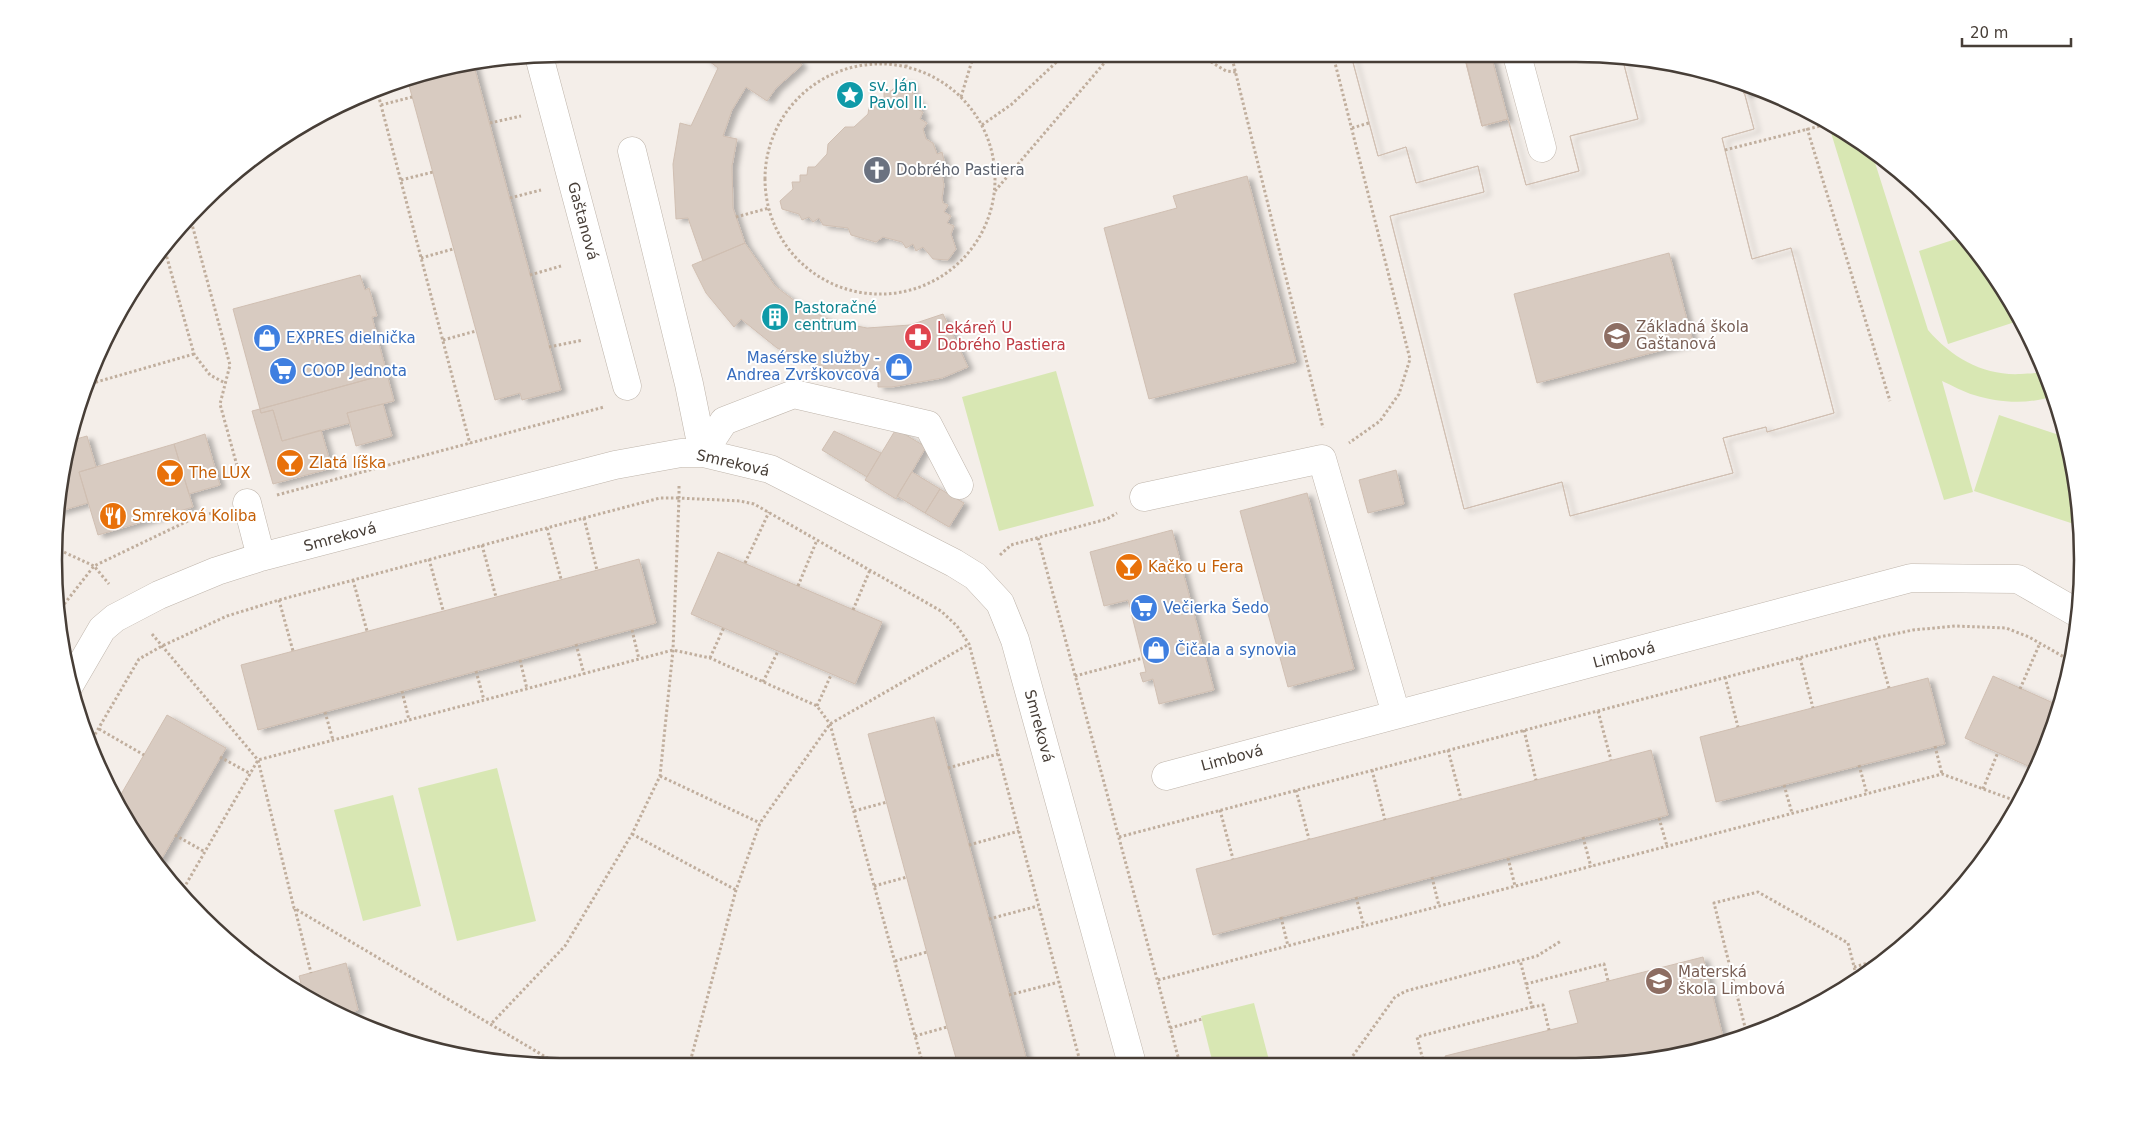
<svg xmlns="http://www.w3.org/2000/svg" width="2137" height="1121" viewBox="0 0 2137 1121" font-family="'DejaVu Sans',sans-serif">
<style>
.green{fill:#d8e7b3}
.building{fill:#d8cbc1;stroke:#d0bfb2;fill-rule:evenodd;filter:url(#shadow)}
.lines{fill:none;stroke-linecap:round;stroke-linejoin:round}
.minor-casing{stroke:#bfb5ab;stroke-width:29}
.path{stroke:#c0ae9d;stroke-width:3;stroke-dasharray:2.5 2.5;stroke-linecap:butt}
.minor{stroke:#fff;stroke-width:28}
.labels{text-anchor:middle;stroke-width:4;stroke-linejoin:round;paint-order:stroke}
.culture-label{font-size:15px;fill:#0d838f;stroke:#fff;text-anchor:start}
.worship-label{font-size:15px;fill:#5b616d;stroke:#fff;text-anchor:start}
.street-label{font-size:15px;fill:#473e37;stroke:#fff}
.education-label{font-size:15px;fill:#785e54;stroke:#fff;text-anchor:start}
.health-label{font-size:15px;fill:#be3a42;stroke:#fff;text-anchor:start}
.shop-label{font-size:15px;fill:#366cbe;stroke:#fff;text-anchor:start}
.food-label{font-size:15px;fill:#c56008;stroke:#fff;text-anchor:start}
.rim{fill:none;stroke:#473e37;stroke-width:2.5}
</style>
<defs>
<filter id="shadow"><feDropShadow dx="5.5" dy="3" stdDeviation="2.5" flood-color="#0004"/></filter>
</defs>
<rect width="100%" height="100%" fill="#f4eee9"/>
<path class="green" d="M1828,123l43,27 57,180c24,28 56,46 93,44 8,-1 16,0 23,-3l11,24c-24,10 -56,8 -81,0 -11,-3 -22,-10 -32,-14l31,111 -29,8z
M1965,236l50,71 6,13 -73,24 -29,-93z
M1056,371l38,135 -95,25 -37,-134z
M1999,415l66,22 14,58 1,31 -106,-35z
M497,768l39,153 -79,20 -39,-153z
M393,795l28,111 -58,15 -29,-111z
M1254,1003l16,61h-57l-12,-48z"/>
<path class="building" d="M708,54h85l9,11 -26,23 -9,13 -21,-14 -14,23 -9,26 14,3 -5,27 1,42 12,35 -42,18 -15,-43 -12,1 -3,-55 7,-41 11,3 27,-58 -13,-10z
M1351,55h113l18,71 26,-7 18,66 53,-14 -9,-35 68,-17 -16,-62 86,14 34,13 12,45 -32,9 30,121 39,-11 43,165 -67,19 -1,-5 -43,11 10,35 -163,43 -8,-34 -98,27 -74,-293 94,-24 -6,-26 -62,17 -10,-36 -28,9zM1669,253l24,89 -156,41 -23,-89z
M1351,55h113l18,71 26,-7 18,66 53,-14 -9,-35 68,-17 -16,-62 86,14 34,13 12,45 -32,9 30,121 39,-11 43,165 -67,19 -1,-5 -43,11 10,35 -163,43 -8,-34 -98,27 -74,-293 94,-24 -6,-26 -62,17 -10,-36 -28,9z
M1464,55h18l-17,4z
M1482,55h9l-25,6 -1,-2z
M1491,55l17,64 -26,7 -16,-65z
M473,62l88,328 -39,10 -2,-7 -25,7 -88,-322 55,-15z
M903,80l8,2 3,17 7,3 -4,7 6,3 -3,7 7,4 -4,6 3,10 7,4 4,11 5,-2 5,21 -5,2 2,10 -2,13 1,5 5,2 -4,7 7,4 -4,7 7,3 -3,8 5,15 -8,11 -15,-1 -10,-12 -7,4 -3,-7 -7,4 -4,-6 -19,-5 -7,5 -25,-7 -3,-7 -25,-3 -4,-7 -6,4 -4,-5 -7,3 -3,-6 -17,-5 -2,-8 13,-12 -1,-7h8v-7h7l1,-8h7l12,-13 1,-10 17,-17h9l14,-13 1,-7h7v-8h8v-8h7z
M1742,84l10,4 -9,2z
M1752,88l6,2 -14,4 -1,-4z
M1247,176l49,186 -147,37 -45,-171 73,-20 -4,-12z
M745,243l30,43 28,21 29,14 35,7 43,-3 33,-11 25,53 -26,11 -50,9h-14v-11l-51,-7 -50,-21 -36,-29 -7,8 -28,-34 -14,-28z
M360,275l5,15 4,-2 8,28 -5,1 15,57 -127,35 -27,-100z
M387,374l7,27 -47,12 3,10 -68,18 -9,-31 -12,3 -1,-4z
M383,404l9,32 -36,10 -9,-33z
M260,409l1,4 12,-3 9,31 39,-11 11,38 -59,16 -21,-73z
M896,429l30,18 -30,52 -31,-19z
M834,431l47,22 -14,24 -45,-27z
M205,434l15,51 -31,9 -15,-50z
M87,436l9,31 -17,5 9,31 -31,9 12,-71z
M174,444l19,63 -95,28 -19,-63z
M1396,470l8,34 -36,9 -9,-33z
M912,472l28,17 -15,24 -28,-17z
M940,489l24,14 -15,24 -24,-14z
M1307,493l47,176 -66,18 -48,-176z
M1172,530l42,160 -55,14 -6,-25 -10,3 -3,-9 6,-1 -18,-72 -24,6 -14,-54z
M718,552l164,70 -27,62 -164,-70z
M639,559l17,64 -398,107 -17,-65z
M1993,676l67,30 -23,64 -72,-32z
M1928,678l17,66 -229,58 -16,-65z
M167,715l59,33 -68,117 -19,-23 -23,-39z
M934,717l55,202 39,146h-70l-11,-38 -79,-293z
M1651,750l17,65 -455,120 -17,-66z
M1703,957l21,84 -81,22h-196l-2,-7 133,-33 -9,-32z
M346,963l12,47 -6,2 2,10 7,-2 1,5 -26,-10 -54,-34 7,-2 2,7 10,-3 -2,-7z"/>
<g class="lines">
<g class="minor-casing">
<path id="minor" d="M1517,55l25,93
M539,56l88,330
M632,151l57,233 14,69
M703,453l21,-32 70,-27 134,31 31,60
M1144,497l178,-38 74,255
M247,503l14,54
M70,684l32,-55 13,-11 44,-23 58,-24 44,-14 354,-92 66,-12h22l67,16 184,94 21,13 25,27 15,37 117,424
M1166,776l745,-198 107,1 61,35"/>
</g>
<path class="path" d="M1198,54l28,17 10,1
M1231,54l92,374
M1333,55l77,304 -11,35 -19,27 -31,22
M765 179a115 115 0 1 1 230 0a115 115 0 1 1-230 0Z
M906,67l1,-13
M377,90l93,354
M961,97l13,-43
M381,105l31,-8
M490,123l31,-7
M982,125l30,-21 53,-50
M1352,128l17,-5
M1807,128l83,273
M1725,150l103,-26
M401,180l32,-8
M995,191l117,-137
M510,198l31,-8
M190,217l40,148 -10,39 19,69
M736,217l33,-9
M164,247l30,107 16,21 15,8
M421,258l32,-9
M530,275l31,-9
M443,340l33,-9
M549,347l34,-7
M86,385l108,-31
M679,486v12l61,3 14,3 187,107 16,15 12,18 112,421
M277,495l327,-88
M584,518l13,52
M547,528l14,51
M1038,538l142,526
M482,545l14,52
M55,548l39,18 15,18
M1000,555l11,-10 96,-26 10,-6
M429,559l14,51
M745,563l24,-51
M353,580l14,51
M798,586l19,-46
M279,600l14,51
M853,610l17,-40
M58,612l36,-46 100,-48 22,-6
M632,630l7,29
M152,634l106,126 36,148 267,158
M1875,638l14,50
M576,644l8,30
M710,658l14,-31
M1800,658l13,50
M520,660l7,29
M476,671l8,29
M1075,676l68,-18
M1725,677l13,50
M763,682l15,-31
M2020,689l20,-46
M402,691l7,29
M817,706l14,-31
M1598,711l13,49
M325,712l8,28
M99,729l45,26
M1524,730l12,50
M90,743l49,-84 23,-13 65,-30 52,-16 305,-82 76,-20h19l-6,152 -13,126 -28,58 -67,112 -74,78
M1935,746l7,28
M1448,750l13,49
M220,757l31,17
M1859,765l8,29
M948,768l50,-14
M1372,770l13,50
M660,776l100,47
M1784,785l8,28
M1983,789l15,-37
M1296,790l13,49
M1220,810l13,49
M854,811l33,-9
M1659,818l8,28
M632,834l104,56
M175,835l30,17
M1119,837l756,-199 38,-8 42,-4 51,2 23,9 42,24
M1583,837l8,30
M969,845l50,-14
M1508,858l7,28
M1432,877l7,29
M874,886l33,-9
M181,893l77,-133 415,-110 37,8 107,48 13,18 93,341
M1356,897l8,29
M1953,898l8,-15 5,-2
M295,909l16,64
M1281,917l7,29
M989,919l49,-13
M895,961l32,-9
M1854,967l32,-9
M1158,980l784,-206 77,28
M1526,984l78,-20 4,17
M1009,995l50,-13
M1532,1007l11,-2 6,25
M1170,1028l32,-9
M1747,1035l-33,-132 44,-11 90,51 10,39
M915,1036l32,-9
M545,1057l2,9
M1347,1064l48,-67 11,-6 131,-35 24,-15
M1424,1064l-7,-27 115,-30 -12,-47
M1052,1065l27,-7
M689,1066l47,-176 24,-67 70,-99 139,-80"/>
<use href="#minor" class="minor"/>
</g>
<defs>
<g id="sight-disc" transform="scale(1.4375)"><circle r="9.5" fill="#0f9aa8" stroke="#fff"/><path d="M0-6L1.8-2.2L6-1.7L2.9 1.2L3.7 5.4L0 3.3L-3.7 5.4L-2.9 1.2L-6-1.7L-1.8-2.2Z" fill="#fff"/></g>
<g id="church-disc" transform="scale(1.4375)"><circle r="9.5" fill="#6b7280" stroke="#fff"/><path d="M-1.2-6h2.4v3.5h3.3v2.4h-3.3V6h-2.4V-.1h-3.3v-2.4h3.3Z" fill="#fff"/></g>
<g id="building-disc" transform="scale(1.4375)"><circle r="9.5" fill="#0f9aa8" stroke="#fff"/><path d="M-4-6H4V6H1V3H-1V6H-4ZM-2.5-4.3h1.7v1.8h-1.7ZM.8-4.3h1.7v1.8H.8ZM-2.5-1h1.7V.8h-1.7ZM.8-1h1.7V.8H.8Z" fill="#fff"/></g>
<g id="school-disc" transform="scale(1.4375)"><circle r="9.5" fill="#8d6e63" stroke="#fff"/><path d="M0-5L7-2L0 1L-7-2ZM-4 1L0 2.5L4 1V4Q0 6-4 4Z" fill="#fff"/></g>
<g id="pharmacy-disc" transform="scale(1.4375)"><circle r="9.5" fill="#e0444e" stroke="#fff"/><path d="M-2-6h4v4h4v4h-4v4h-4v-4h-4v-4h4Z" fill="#fff"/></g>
<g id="shop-disc" transform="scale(1.4375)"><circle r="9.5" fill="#3f7fe0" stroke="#fff"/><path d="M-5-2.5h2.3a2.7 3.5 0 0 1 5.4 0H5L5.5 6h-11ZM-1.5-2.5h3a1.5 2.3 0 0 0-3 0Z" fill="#fff"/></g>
<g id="supermarket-disc" transform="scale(1.4375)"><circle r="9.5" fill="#3f7fe0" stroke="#fff"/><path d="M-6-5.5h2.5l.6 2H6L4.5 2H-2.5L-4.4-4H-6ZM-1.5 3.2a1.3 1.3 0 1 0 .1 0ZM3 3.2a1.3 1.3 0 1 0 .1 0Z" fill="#fff"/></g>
<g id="bar-disc" transform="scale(1.4375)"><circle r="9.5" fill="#e8710a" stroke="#fff"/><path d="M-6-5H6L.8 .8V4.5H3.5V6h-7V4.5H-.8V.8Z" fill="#fff"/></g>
<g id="restaurant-disc" transform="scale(1.4375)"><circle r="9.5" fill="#e8710a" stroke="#fff"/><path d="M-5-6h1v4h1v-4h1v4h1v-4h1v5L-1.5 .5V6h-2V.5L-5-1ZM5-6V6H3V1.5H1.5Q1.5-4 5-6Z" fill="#fff"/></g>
</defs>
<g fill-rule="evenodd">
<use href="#sight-disc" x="850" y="95"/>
<use href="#church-disc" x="877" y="170"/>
<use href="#building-disc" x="775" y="317"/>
<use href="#school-disc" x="1617" y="336"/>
<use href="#pharmacy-disc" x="918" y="337"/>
<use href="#shop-disc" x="267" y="338"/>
<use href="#shop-disc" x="899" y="367"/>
<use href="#supermarket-disc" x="283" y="371"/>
<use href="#bar-disc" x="290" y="463"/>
<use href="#bar-disc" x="170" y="473"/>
<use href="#restaurant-disc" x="113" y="516"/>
<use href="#bar-disc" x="1129" y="567"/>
<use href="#supermarket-disc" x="1144" y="608"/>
<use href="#shop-disc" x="1156" y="650"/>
<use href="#school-disc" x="1659" y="981"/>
</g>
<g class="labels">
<g class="culture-label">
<text x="869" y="91">sv. Ján<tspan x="869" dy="17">Pavol II.</tspan></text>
<text x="794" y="313">Pastoračné<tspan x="794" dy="17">centrum</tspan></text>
</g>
<g class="worship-label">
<text x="896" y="175">Dobrého Pastiera</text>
</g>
<g class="street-label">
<text transform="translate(583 221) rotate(75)" y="5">Gaštanová</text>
<text transform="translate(733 463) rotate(13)" y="5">Smreková</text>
<text transform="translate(340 537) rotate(-15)" y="5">Smreková</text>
<text transform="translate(1624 655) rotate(-15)" y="5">Limbová</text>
<text transform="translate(1039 726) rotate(75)" y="5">Smreková</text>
<text transform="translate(1232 758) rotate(-15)" y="5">Limbová</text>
</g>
<g class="education-label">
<text x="1636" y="332">Základná škola<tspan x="1636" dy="17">Gaštanová</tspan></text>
<text x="1678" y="977">Materská<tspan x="1678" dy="17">škola Limbová</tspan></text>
</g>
<g class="health-label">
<text x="937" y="333">Lekáreň U<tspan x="937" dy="17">Dobrého Pastiera</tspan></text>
</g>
<g class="shop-label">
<text x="286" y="343">EXPRES dielnička</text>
<text x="880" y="363" text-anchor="end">Masérske služby -<tspan x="880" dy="17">Andrea Zvrškovcová</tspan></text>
<text x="302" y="376">COOP Jednota</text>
<text x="1163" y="613">Večierka Šedo</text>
<text x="1175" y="655">Čičala a synovia</text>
</g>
<g class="food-label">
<text x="309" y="468">Zlatá líška</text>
<text x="189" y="478">The LUX</text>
<text x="132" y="521">Smreková Koliba</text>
<text x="1148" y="572">Kačko u Fera</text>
</g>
</g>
<path d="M0 0H2137V1121H0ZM560 62H1576A498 498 0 0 1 2074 560V560A498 498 0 0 1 1576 1058H560A498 498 0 0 1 62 560V560A498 498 0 0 1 560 62Z" fill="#fff" fill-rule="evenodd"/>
<path class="rim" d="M560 62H1576A498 498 0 0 1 2074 560V560A498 498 0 0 1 1576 1058H560A498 498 0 0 1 62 560V560A498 498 0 0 1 560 62Z"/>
<path d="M1962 38v8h109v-8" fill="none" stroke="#473e37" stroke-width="2.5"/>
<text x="1970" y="38" font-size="15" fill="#473e37" stroke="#ffffff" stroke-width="4" paint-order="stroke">20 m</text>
</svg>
